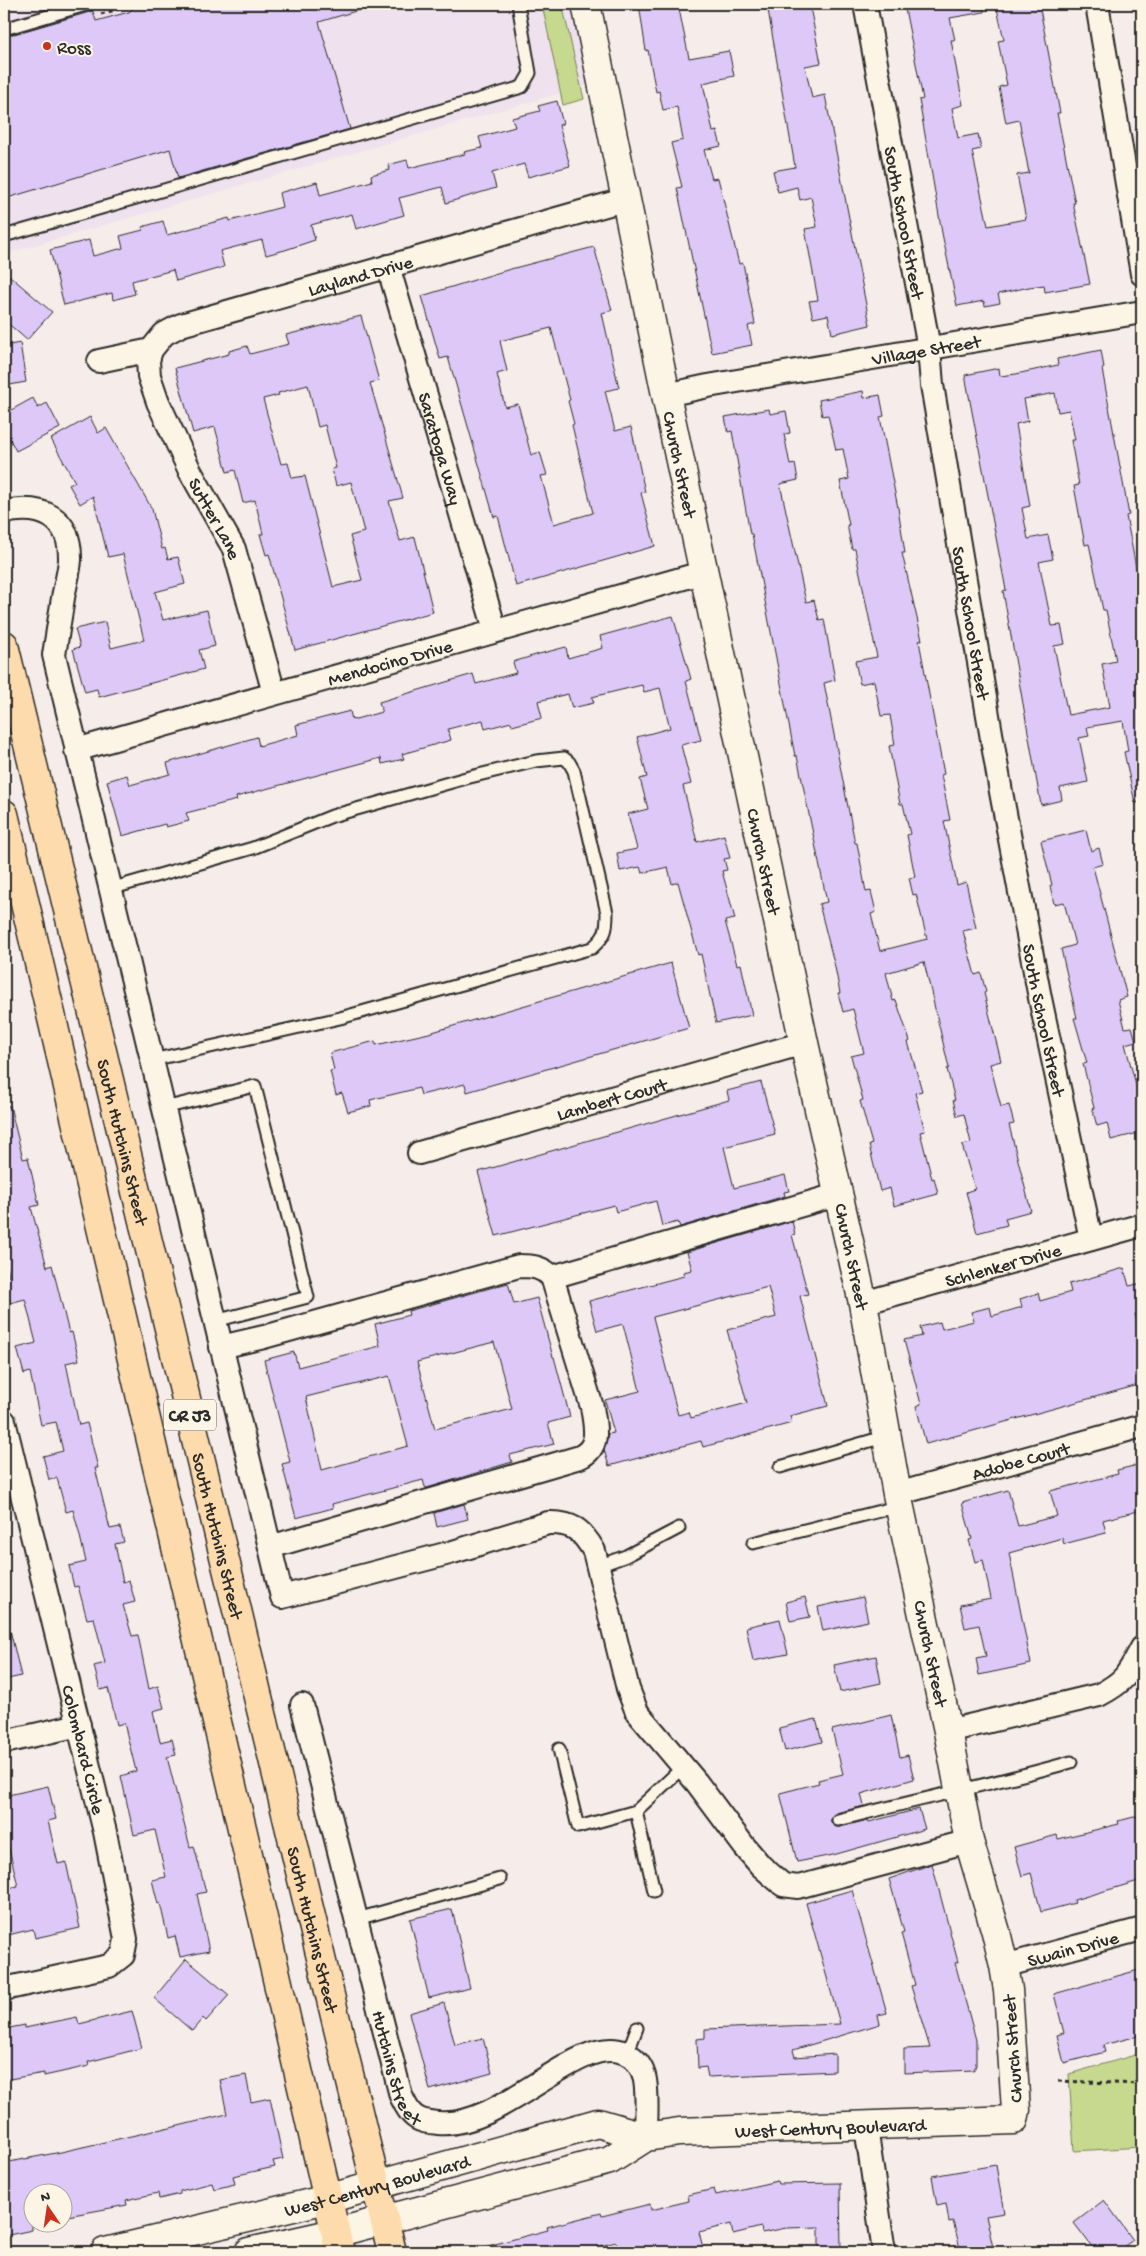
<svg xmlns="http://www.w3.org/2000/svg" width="1146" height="2256" viewBox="0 0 1146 2256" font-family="'Gochi Hand',sans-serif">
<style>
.built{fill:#efe1ee}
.green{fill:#c6d98e;stroke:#78825c}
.building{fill:#dec8f8;stroke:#2b2b2b;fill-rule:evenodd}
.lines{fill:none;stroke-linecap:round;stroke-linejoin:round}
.service-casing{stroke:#2b2b2b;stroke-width:15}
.minor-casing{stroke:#2b2b2b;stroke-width:26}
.tertiary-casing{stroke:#2b2b2b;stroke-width:31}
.primary-casing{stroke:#2b2b2b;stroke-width:31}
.path{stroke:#2b2b2b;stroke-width:3;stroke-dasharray:4 4;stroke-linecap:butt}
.service{stroke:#fcf5e5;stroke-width:11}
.minor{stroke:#fcf5e5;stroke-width:22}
.tertiary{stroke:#fcf5e5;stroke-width:28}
.primary{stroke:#fedbac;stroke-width:28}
.poi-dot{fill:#c8321e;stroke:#fcf5e5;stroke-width:2}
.labels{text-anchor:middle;stroke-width:4;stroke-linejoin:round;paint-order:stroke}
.shield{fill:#fcf5e5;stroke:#6a6863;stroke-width:1}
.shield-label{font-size:18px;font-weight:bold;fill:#2b2b2b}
.poi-label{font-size:19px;fill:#2b2b2b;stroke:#fcf5e5;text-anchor:start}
.street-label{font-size:19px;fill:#2b2b2b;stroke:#fcf5e5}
</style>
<rect width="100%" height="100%" fill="#f6ece9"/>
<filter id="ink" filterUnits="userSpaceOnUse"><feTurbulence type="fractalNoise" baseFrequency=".02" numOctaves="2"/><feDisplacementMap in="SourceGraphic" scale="10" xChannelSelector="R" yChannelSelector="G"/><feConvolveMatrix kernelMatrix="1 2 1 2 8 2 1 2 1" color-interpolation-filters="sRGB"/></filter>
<g filter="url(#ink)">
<path class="built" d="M4,4h566l18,81 -584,169z"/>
<path class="green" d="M542,4h20l22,95 -21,6z
M1142,2053v94l-68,4 -5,-77z"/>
<path class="building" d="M130,4h235l1,4 -47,14 31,107 -172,49 -8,-29 -166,50v-162l89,-26 3,10 33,-9 3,-3z
M639,4h39l11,54 40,-7 5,25 -31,7 10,49 4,-1 4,15 -17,4 8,29 6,-1 21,86 4,-1 12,61 -7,2 4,19 -40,8 -35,-165 5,-1 -11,-44 12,-3 -6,-33 -14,3 -4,-19 -3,1 -8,-42 -2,1z
M767,4h30l1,6 12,-3 11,56 -16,3 7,32 13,-3 45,230 -38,9 -4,-19 -15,3 -4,-17 9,-1 -13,-71 12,-2 -6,-30 -11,3 -3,-13 -19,5 -5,-21 22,-4z
M904,4h79l1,8 -34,6 5,22h-4l12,65 -11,3 6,30 20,-4 3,15 -9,2 16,75 38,-7 -9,-44 12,-2 -10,-53 -13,3 -7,-36 8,-2 -9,-44 6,-1 -8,-36h43l21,109h-3l18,90h-2l17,81 -45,8 -1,-7 -15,2 -31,7 2,9 -15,3 -1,-5 -27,5 -15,-73 -23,-133 4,-1z
M557,101l6,23 -4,1 11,41 -42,11 -4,-13 -32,9 4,15 -50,15 -4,-16 -43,11 5,17 -48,14 -4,-15 -41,11 4,15 -30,10 -19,5 -4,-15 -42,11 4,16 -48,14 -3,-11 -41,11 3,13 -22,6 -1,-7 -48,12 -14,-55 39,-10 4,16 30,-8 -3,-12 23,-6 -1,-3 21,-6 4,14 62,-17 1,3 52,-14 -3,-14 38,-11 3,13 52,-14 -1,-6 19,-5 -2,-5 19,-5 2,8 56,-14 -1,-2 18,-4 -3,-11 36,-10 -3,-9 28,-7 -2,-5z
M594,247l18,63 -10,3 17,75 -14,3 10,40 16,-4 14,65 -4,1 14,53 -139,40 -18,-70 -4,1 -46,-160 -8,2 -18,-63 85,-26zM551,328l19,72 -2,1 6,23 -2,1 21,88 -39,11 -13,-48 6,-1 -7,-23 -9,3 -13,-51 -13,3 -8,-33 10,-3 -7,-30z
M4,271l48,41 -25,28 -23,-20z
M361,316l18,65 -9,2 33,115 -14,3 11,40 15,-4 18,75 -138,38 -26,-96 -3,1 -6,-21h3l-8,-34 -12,3 -8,-33 -8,2 -12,-45 -22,6 -18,-65 54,-14v-3l18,-5 3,8 39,-10 -3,-9zM308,385l10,42 7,-2 11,43 -4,1 4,17 15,-4 13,50 -14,4 12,44 -29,7 -28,-111 -13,2 -4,-15 -7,1 -18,-65 16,-4 -1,-2z
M20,343l6,39 -22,4v-40z
M1101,350l3,18 -2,1 27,146 -3,1 16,82v204l-7,1 -11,-51 4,-1 -5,-30 -36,6 2,9 -10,2 9,44 -28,6 2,12 -21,5 -38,-214 3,-1 -41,-215 34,-7 1,8 16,-2 42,-9 -1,-6zM1055,393l3,19 11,-2 6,30h-4l8,45 -5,1 11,59 4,-1 14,66h3l10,51 -14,3 8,43 -42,8 -14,-69 11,-2 -4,-19 -9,1 -13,-64 14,-3 -5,-24 -20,4 -6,-31 8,-2 -14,-82 12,-3 -4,-22z
M863,391l1,7 16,-3 4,21 -4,1 18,91 7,45h-3l20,87 -3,1 25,133 -3,1 9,45 -6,1 13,64 9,-3 10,46 -13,3 12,44 6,-2 5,19 -2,1 17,68 -11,3 11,43 8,-2 5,19 -5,1 22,86 -26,7 2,7 -30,8 -11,-41 9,-3 -13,-44 9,-2 -7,-29 -7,2 -4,-16h2l-8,-31 2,-1 -25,-106 -38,11 7,28 3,-1 14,41 -2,1 14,49 -7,2 10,38 -5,1 12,47 2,-1 4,16 -44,12 -4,-18 -10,3 -11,-46 3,-1 -12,-43 3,-1 -12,-44 13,-3 -11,-44 -10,3 -5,-19h2l-5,-26 -16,-63 8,-2 -30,-146h-2l-43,-222h-2l-18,-103 -4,1 -3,-15 44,-8 1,5 16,-3 4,22 -6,1 6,31 5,-1 3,16 -18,4 26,118 8,-2 5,20 5,-1 11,61 -11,3 31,160h2l9,49 5,-1 5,21 -5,2 9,37 47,-12 -11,-45 -3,1 -4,-17 6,-1 -8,-42 3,-1 -7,-30h-3l-11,-58 6,-1 -5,-30 -9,1 -7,-35 -14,3 -5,-23 22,-4 -22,-108h-3l-5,-24h2l-9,-44 9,-2 -6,-30 -7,1 -8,-35 -6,1 -3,-16z
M33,398l5,10 9,-5 13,25 -44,23 -12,-23v-14z
M90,417l8,16 8,-5 46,81 10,40 3,-1 3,11 10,-2 7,27 -30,8 8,28 44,-10 8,36 -16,4 5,19 -105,28 -2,-8 -12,3 -12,-43 7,-2 -5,-18 30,-7 6,26 33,-8 -21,-86 -15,3 -15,-61 -13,8 -11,-19 6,-3 -24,-43z
M673,616l18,63 -5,2 15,59 -20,5 10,39 -8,2 14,56 27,-7 6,23 -6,1 3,11 -5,1 13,48 -10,2 12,44 4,-1 11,51 -36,8 -15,-69 -3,1 -20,-73 -6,2 -4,-17 -26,6 -2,-6 -20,4 -3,-18 20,-4 -9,-35 20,-5 -8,-30 7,-2 -10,-40 33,-9 -10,-40 -16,4 -2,-7 -50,12 2,6 -22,5 -4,-14 -30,7 4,17 -30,8 -1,-4 -26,7 -2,-9 -35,9 3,11 -49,14 2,5 -22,5 -1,-6 -145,39 1,3 -51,13 3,8 -23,6 -1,-3 -43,12 -15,-55 20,-6 3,10 40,-11 -3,-11 90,-26 2,9 39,-11 -2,-10 54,-14 2,9 30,-8 -3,-10 94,-28 3,10 40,-11 -3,-11 26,-8 27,-7 2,11 35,-10 -3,-12z
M1086,830l5,21 8,-3 4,16 -10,3 34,130 -9,3 7,28 7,-1 4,14 -11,3 14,52 3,-1v37l-31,8 -4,-17 -10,3 -5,-18h2l-11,-44 4,-1 -13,-45h3l-16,-69 14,-4 -11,-43 -10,2 -4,-18 2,-1 -11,-44z
M671,963l18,65 -222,64 -2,-8 -44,11 -2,-7 -49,12 1,6 -23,6 -6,-19 -6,2 -6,-24 4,-1 -4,-17 45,-12 1,4 53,-12z
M761,1082l14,52 -51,13 10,41 51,-13 4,16 -5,1 1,4 -105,31 -2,-5 -16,4 -6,-25 -40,11 -2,-7 -118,31 -18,-64 251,-72 -2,-9z
M4,1106h6l13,53 5,-1 11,47 -8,2 16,60 5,-2 17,68 3,-1 7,28 -13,3 13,62 8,-2 11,45h-3l15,61 10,-2 4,15 -9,2 8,38 6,-2 6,22 -12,3 9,31 6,-1 11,54 9,-3 6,22 -11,3 7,31 12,-3 4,16 -9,2 23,90 4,-1 12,46 -9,2 12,57 -29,6 -5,-21 -7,2 -8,-35 -2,1 -6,-24 14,-3 -11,-47 -21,5 -13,-59 15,-5 -12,-48 -7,2 -9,-37 -8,2 -6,-24 11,-3 -11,-45 -7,1 -9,-33 -4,1 -5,-21 17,-4 -7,-30 -6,-22 -7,2 -9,-34 -8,2 -6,-24 20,-5 -7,-29 -15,3 -11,-53 -6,2 -7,-26 19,-5 -11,-44 -15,4 -6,-25 5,-2 -5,-21z
M792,1221l3,13 -3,1 16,59 -8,2 28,110 -38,10 2,7 -89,24 -2,-6 -92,25 -5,-16 4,-16 6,-1 -9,-33 35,-9 -17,-67 -26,7 -8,-30 95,-25 -1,-4 9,-2 -5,-18zM768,1287l8,30 -49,13 20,73 -56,15 -2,-6 -11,3 -25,-98z
M1124,1268l5,18 13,-3v29l-7,2 7,29v41l-216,60 -10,-38 5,-2 -17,-64 18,-4 -2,-9 20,-5 2,7 32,-8 -3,-9 19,-5 2,9 30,-9 -2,-8 18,-6 2,8 31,-9 -2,-8z
M508,1283l6,21 23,-6 16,59h1l16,60 -22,6 6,21 -44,11 2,7 -85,26 -2,-1 -2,-7 -91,24 1,4 -37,10 -14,-54 8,-2 -26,-102 30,-8 4,15 82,-21 -5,-22 34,-9 -1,-4zM494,1342l18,67 -77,20 -18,-67zM389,1376l19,70 -86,24 -16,-73z
M1142,1464v46l-39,10 3,13 -42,11 -2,-6 -53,15 22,111 -52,11 -3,-17 10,-2 -7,-31 -14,3 -5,-23 31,-6 -8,-39 -8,2 -6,-22 3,-1 -10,-36 46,-13 10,36 39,-10 -7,-25 68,-17 -1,-4z
M464,1504l4,15 -31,8 -3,-14z
M805,1597l5,20 -20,4 -4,-19z
M863,1597l5,24 -45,10 -5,-24z
M780,1619l8,35 -35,7 -7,-34z
M4,1630h6l11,46 -17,4z
M876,1656l5,27 -41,9 -6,-27z
M891,1715l9,42 8,-2 6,24 -53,15 3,12 -28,7 -5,5v4l5,5h4l28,-7 1,2 50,-13 6,20 -92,26 -36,7 -17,-69 39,-10 -1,-3 25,-6 -11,-44z
M816,1719l6,23 -37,9 -6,-23z
M48,1786l8,33 -8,2 10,43 8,-2 14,66 -45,10 -2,-9 -29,7v-47l14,-3 -14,-58v-32z
M1142,1815v65l-68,20 1,3 -34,9 -10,-39 -9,3 -8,-29 43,-12 1,4 61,-15 -1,-3z
M932,1864l26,98 -3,1 21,77v25l-2,5 -70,3v-24l26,-1 -19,-62 4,-1 -14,-52 3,-1 -15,-53z
M852,1890l35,123 -9,2 2,9 -87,26 2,7 40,-3v17l-127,6 -2,-10 -8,1 -1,-29 8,-1v-9l135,-5 -34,-121z
M452,1909l18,79 -41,10 -19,-79z
M186,1959l43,36 -23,26 -3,-3 -11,13 -38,-33z
M1142,1969v66l-39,10 2,7 -41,11 -7,-28 7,-2 -10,-39z
M444,2003l11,42 28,-7 9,35 -62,17 -21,-77z
M132,2011l10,37 -54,14 1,4 -45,10v-3l-40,7v-51l21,-4v3l52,-11 2,7z
M246,2075l5,27 19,-4 13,61 -10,2 2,6 -42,9 2,8 -21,5 -2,-6 -32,8v3l-21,5 -1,-6 -32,7 1,5 -65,12v-23h-30v36l-28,6v-73l57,-11 105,-24v1l61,-15 -7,-34z
M996,2165l8,48 -18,3 8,36h-33l-8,-31 -4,1 -3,-18 -9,2 -5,-30z
M777,2181l1,3 62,-1 1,69h-22v-25l-33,1 -24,5 -1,-6 -28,7 -2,-10 -32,8 5,20h-57l-1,-5 -27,5 -3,-10 -39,10h-92l-1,-5 64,-17 -1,-3 54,-14 1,3 48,-12 1,6 38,-9 -1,-6 26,-6 2,6z
M1104,2200l29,40 -17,12h-20l-22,-29z"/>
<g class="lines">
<g class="service-casing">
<path id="service" d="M4,29l85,-25
M4,236l518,-149 8,-14 -12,-69
M110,889l143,-41 79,-32 134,-38 70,-17 28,-3 5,4 5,9 33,142c0,17 -1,23 -15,35l-252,70 -188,42
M164,1108l91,-22 53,211 -93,24
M780,1467l107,-31
M753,1543l147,-37
M598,1566l28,-10 53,-28
M559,1749l19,78 58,-16 47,-44
M636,1811l18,80
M838,1820c77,-20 156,-36 233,-58
M357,1919l143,-40
M627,2054l10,-26"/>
</g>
<g class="minor-casing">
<g id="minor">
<path id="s1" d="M865,4l64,344 3,37 69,407 39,206 51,241"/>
<path d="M1097,4l45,270"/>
<path id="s2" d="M388,266l107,364"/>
<path id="s3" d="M151,350l-3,11 1,15 9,26 32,69 44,78 40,144"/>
<path id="s4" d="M99,361l52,-11 13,-16 17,-9 446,-126"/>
<path id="s5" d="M666,395l42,-9 434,-74"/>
<path d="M4,512c38,-8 67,5 66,48 -1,13 -5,26 -7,38 -3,19 -6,38 -9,57l228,942 171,-45 95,-29c24,-1 34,7 46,28l34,138 9,23 60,71 47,63 17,20 22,19 15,2 171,-46"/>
<path id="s6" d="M76,750l629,-178"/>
<path id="s7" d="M419,1153l385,-110"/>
<path d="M552,1277l288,-83"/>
<path id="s8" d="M863,1303l279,-78"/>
<path d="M221,1347l43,-10 255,-71c14,0 23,1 33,11l40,130c3,19 9,40 -12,50l-310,90"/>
<path id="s9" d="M4,1421l101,411 21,107 -3,16 -14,11 -105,23"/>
<path id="s10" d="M897,1494l245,-68"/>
<path id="s11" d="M302,1705l99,391c3,6 7,15 12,19 7,7 16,7 25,8 64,7 141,-91 187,-70 11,5 18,15 20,27 3,18 1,38 1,57"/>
<path d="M948,1731l151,-36c27,-14 29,-21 43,-47"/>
<path d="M4,1742l75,-17"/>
<path id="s12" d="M1004,1966l138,-37"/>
<path d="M866,2127l18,125"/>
</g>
</g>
<g class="tertiary-casing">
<g id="tertiary">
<path id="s13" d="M105,2252l222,-53 271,-76 48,14"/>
<path id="s14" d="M249,2252l86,-19 275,-73 36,-23 33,-5 335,-12 2,-10 -8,-120 -4,-24 -8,-34 -27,-91 -21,-110 -51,-237 -34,-191 -59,-260 -138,-648 -80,-391"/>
</g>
</g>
<g class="primary-casing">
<g id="primary">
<path id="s15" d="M4,645l388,1607"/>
<path d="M4,814l259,1104 77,334"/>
</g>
</g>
<path class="path" d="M101,14l36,-10
M1058,2081l84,3"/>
<use href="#service" class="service"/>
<use href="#minor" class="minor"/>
<use href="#tertiary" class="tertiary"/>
<use href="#primary" class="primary"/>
</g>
</g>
<circle class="poi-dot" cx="47" cy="46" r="5"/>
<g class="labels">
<rect class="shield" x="164" y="1399.5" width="52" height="31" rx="4"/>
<g class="shield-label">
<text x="190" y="1421">CR J3</text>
</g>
<g class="poi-label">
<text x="57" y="53">Ross</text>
</g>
<g class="street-label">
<text dy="7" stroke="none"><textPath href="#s1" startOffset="222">South School Street</textPath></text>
<text dy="7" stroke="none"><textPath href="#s4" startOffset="279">Layland Drive</textPath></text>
<text dy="7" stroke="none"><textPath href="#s5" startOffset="264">Village Street</textPath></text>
<text dy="7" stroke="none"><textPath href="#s2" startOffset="190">Saratoga Way</textPath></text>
<text transform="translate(681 464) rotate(78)" y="7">Church Street</text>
<text dy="7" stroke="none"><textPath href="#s3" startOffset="184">Sutter Lane</textPath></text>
<text dy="7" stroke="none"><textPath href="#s1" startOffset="628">South School Street</textPath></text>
<text dy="7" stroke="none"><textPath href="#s6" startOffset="326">Mendocino Drive</textPath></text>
<text transform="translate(765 861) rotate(78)" y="7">Church Street</text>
<text dy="7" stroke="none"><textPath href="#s1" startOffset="1032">South School Street</textPath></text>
<text dy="7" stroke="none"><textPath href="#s7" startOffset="200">Lambert Court</textPath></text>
<text dy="7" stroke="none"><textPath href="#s15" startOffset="511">South Hutchins Street</textPath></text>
<text transform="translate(853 1256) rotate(78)" y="7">Church Street</text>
<text dy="7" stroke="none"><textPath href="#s8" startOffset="145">Schlenker Drive</textPath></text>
<text dy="7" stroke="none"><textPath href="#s10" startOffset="128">Adobe Court</textPath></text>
<text dy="7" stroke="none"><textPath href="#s15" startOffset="916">South Hutchins Street</textPath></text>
<text transform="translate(932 1653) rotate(78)" y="7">Church Street</text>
<text dy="7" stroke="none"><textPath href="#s9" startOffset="338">Colombard Circle</textPath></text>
<text dy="7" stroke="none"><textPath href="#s15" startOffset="1321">South Hutchins Street</textPath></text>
<text dy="7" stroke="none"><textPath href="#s12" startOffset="71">Swain Drive</textPath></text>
<text transform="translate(1011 2049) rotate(-94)" y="7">Church Street</text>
<text dy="7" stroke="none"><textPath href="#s11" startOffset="375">Hutchins Street</textPath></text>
<text dy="7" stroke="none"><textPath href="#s14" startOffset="600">West Century Boulevard</textPath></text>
<text dy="7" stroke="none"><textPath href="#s13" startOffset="280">West Century Boulevard</textPath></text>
</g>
</g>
<rect width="1146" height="2256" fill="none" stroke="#fcf5e5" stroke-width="20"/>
<rect x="10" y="10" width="1126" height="2236" fill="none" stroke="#2b2b2b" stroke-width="2" filter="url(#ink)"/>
<g transform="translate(48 2208) rotate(347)"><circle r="24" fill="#fcf5e5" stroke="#a8a49b"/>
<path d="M0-4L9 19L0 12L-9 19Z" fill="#c8321e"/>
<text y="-8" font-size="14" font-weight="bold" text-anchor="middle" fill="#2b2b2b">N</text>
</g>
</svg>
